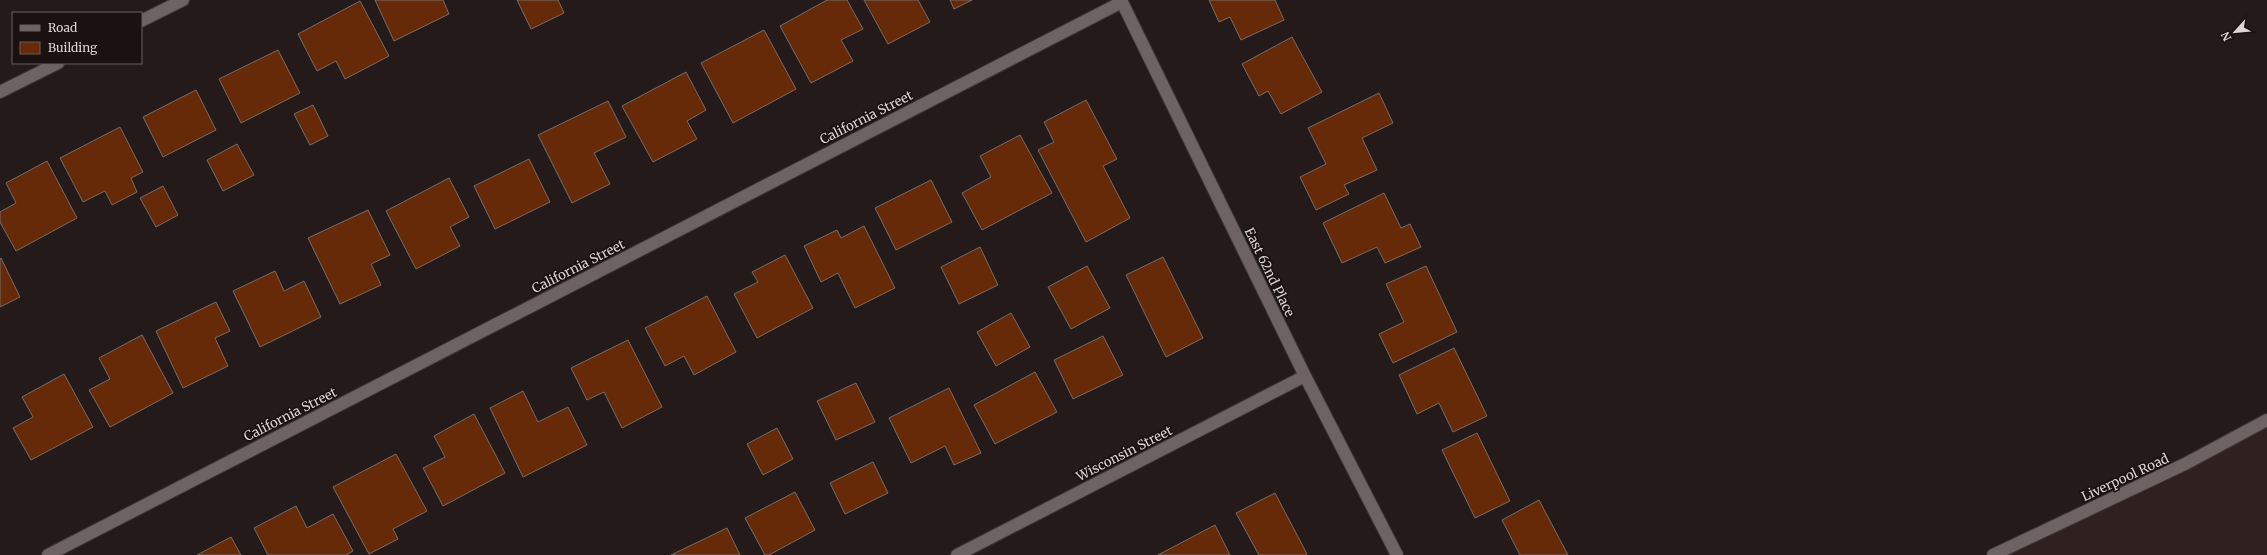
<svg xmlns="http://www.w3.org/2000/svg" width="2267" height="555" viewBox="0 0 2267 555" font-family="Merriweather,serif">
<style>
.built{fill:#302120}
.building{fill:#662a08;stroke:#776d68}
.lines{fill:none;stroke-linecap:round;stroke-linejoin:round}
.minor-casing{stroke:#3e3737;stroke-width:14}
.minor{stroke:#6e6362;stroke-width:12}
.labels{text-anchor:middle;stroke-width:3.5;stroke-linejoin:round;paint-order:stroke}
.street-label{font-size:13px;fill:#dcd5d5;stroke:#1a1110}
</style>
<rect width="100%" height="100%" fill="#231a19"/>
<path class="built" d="M2267,420v135h-274z"/>
<path class="building" d="M375,0h68l6,14 -55,27z
M517,0h41l6,13 -33,16z
M827,0h20l16,29 -22,11 12,21 -42,22 -31,-57z
M864,0h54l12,22 -42,22z
M950,0h22l-18,9z
M1209,0h66l9,20 -43,20 -11,-23 -11,5z
M360,1l29,55 -44,23 -9,-18 -19,10 -19,-37z
M764,30l32,59 -63,34 -32,-60z
M1292,37l30,55 -41,22 -13,-23 -9,5 -17,-32z
M278,50l22,43 -59,30 -22,-44z
M686,72l20,38 -19,11 10,18 -44,23 -31,-56z
M196,90l20,40 -53,27 -20,-40z
M1379,93l14,30 -31,15 15,32 -33,15 5,9 -33,16 -16,-33 26,-13 -18,-36z
M1086,100l31,59 -14,7 27,52 -44,24 -48,-92 16,-8 -10,-20z
M608,101l18,36 -32,16 16,31 -38,19 -34,-68z
M313,105l15,31 -18,9 -16,-31z
M120,127l23,45 -12,6 6,14 -25,13 -7,-14 -22,11 -23,-44z
M1020,135l32,58 -70,37 -20,-37 29,-16 -11,-21z
M237,144l17,31 -31,16 -16,-31z
M529,159l21,43 -55,27 -21,-43z
M47,161l30,57 -61,33 -16,-29v-10l16,-9 -10,-20z
M449,178l20,39 -19,10 10,19 -44,23 -30,-58z
M931,180l21,42 -56,28 -21,-42z
M163,186l15,29 -22,12 -16,-29z
M1384,193l17,35 9,-4 11,23 -36,16 -8,-16 -35,16 -19,-40z
M368,210l22,45 -19,9 10,21 -41,19 -32,-66z
M864,226l31,62 -40,20 -17,-35 -17,9 -17,-36 33,-16 4,8z
M980,247l18,38 -39,19 -18,-37z
M785,255l28,53 -56,30 -23,-44 24,-12 -6,-10z
M1163,257l40,81 -37,19 -40,-82z
M1,258l19,39 -20,10v-48z
M1087,266l23,42 -39,21 -23,-42z
M1426,266l31,66 -64,31 -14,-29 25,-12 -18,-38z
M275,271l9,20 20,-10 17,36 -61,30 -27,-56z
M707,296l29,56 -42,23 -10,-19 -19,10 -20,-38z
M216,302l14,29 -15,7 13,28 -45,22 -27,-57z
M1011,313l19,34 -34,19 -19,-34z
M142,335l31,58 -63,34 -21,-37 21,-11 -11,-21z
M1103,336l20,39 -50,24 -19,-39z
M628,340l34,67 -40,21 -18,-36 -17,8 -16,-32z
M1454,348l33,68 -34,16 -14,-29 -22,11 -18,-39z
M1035,372l22,40 -62,32 -21,-39z
M64,374l29,53 -62,33 -18,-32 20,-11 -11,-20z
M856,383l19,39 -39,18 -19,-39z
M949,388l32,65 -27,12 -9,-19 -34,17 -22,-45z
M523,391l15,31 30,-15 19,38 -64,32 -33,-69z
M474,414l31,59 -62,33 -20,-38 22,-11 -11,-21z
M777,428l16,31 -30,16 -16,-31z
M1477,433l33,68 -35,17 -33,-68z
M396,454l31,57 -34,18 5,10 -29,15 -36,-67z
M873,462l15,31 -43,21 -15,-31z
M795,492l20,38 -46,25h-4l-20,-37z
M1275,493l32,61 -2,1h-46l-23,-42z
M1539,500l29,55h-48l-18,-35z
M296,506l11,22 26,-14 20,37 -7,4h-78l-14,-27z
M1215,525l15,30h-72z
M727,528l13,27h-69z
M231,537l10,18h-44z"/>
<g class="lines">
<g class="minor-casing">
<path id="minor" d="M1121,0l184,376 92,179
M141,21l42,-21
M0,92l58,-29
M48,555l1074,-553
M957,555l348,-179
M1993,555l192,-91 82,-44"/>
</g>
<use href="#minor" class="minor"/>
</g>
<g class="labels">
<g class="street-label">
<text transform="translate(866 117) rotate(-27)" y="5">California Street</text>
<text transform="translate(578 266) rotate(-27)" y="5">California Street</text>
<text transform="translate(1270 272) rotate(64)" y="5">East 62nd Place</text>
<text transform="translate(290 414) rotate(-27)" y="5">California Street</text>
<text transform="translate(1124 453) rotate(-27)" y="5">Wisconsin Street</text>
<text transform="translate(2125 477) rotate(-25)" y="5">Liverpool Road</text>
</g>
</g>
<rect x="12" y="12" width="130" height="52" fill="#1a1110" stroke="#685f5f"/>
<rect x="20" y="25" width="20" height="6" fill="#6e6362" stroke="#685f5f"/>
<text x="48" y="32" font-size="12" fill="#dcd5d5">Road</text>
<rect x="20" y="42" width="20" height="12" fill="#662a08" stroke="#685f5f"/>
<text x="48" y="52" font-size="12" fill="#dcd5d5">Building</text>
<g transform="translate(2235 32) rotate(243)" stroke="#1a1110" stroke-width="3" paint-order="stroke">
<path d="M0-3L7 15L0 10L-7 15Z" fill="#dcd5d5"/>
<text y="-6" font-size="11" font-weight="bold" text-anchor="middle" fill="#dcd5d5">N</text>
</g>
</svg>
